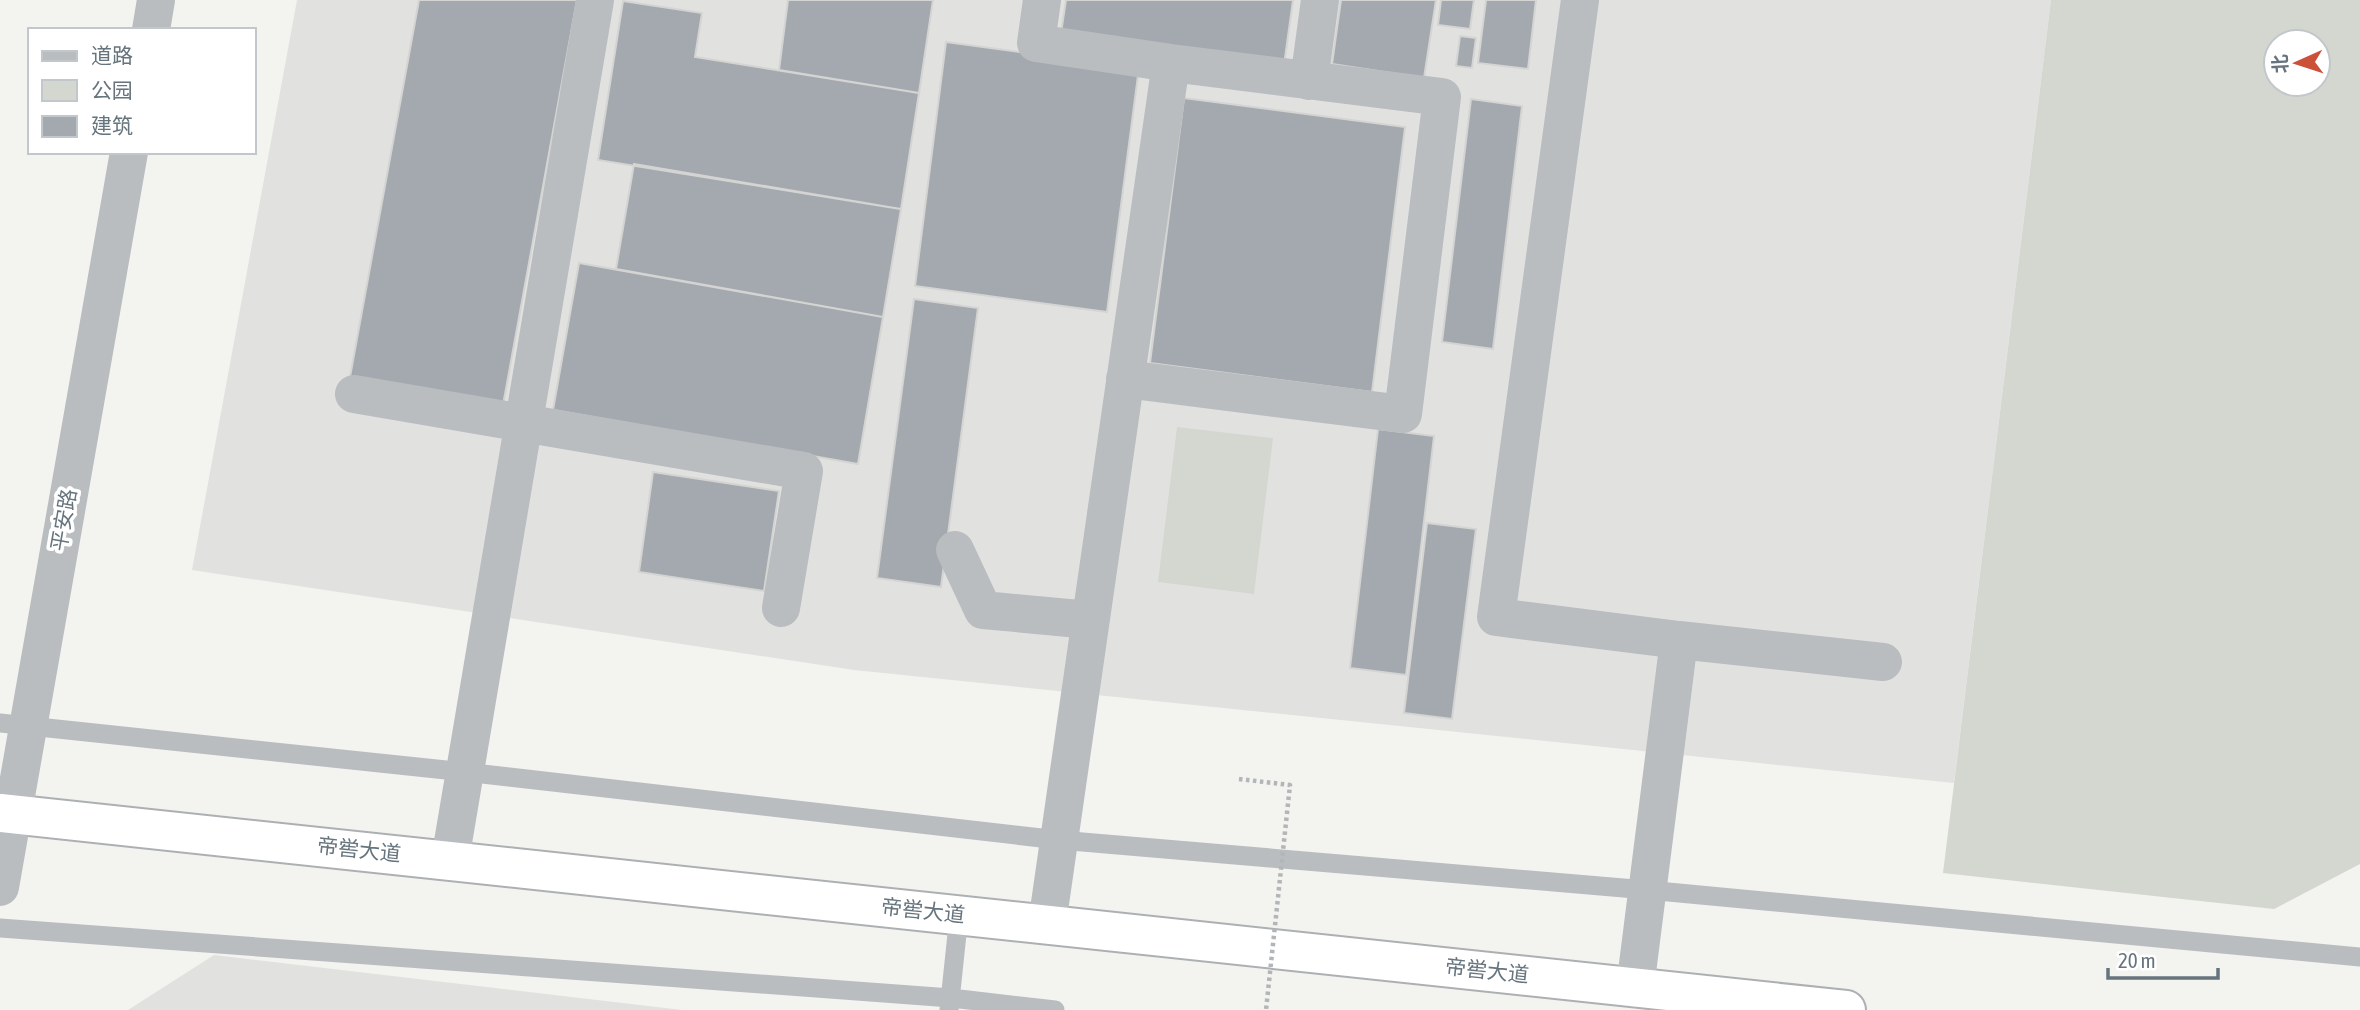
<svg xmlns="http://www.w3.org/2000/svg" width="2360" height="1010" viewBox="0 0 2360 1010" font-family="'Asap Condensed','Noto Sans SC',sans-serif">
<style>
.built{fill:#e1e2e0}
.green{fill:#d3d7d0;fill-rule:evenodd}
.building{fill:#a3a9ae;stroke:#d4d4d3;stroke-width:2}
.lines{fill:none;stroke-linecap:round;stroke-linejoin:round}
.trunk-casing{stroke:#adb0b3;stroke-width:42}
.service{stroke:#b9bdc0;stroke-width:19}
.minor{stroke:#b9bdc0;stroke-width:38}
.tertiary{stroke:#b9bdc0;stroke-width:38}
.trunk{stroke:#fff;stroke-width:38}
.path-bridge{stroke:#b3b6b8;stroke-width:4.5;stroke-dasharray:3.5 3.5;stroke-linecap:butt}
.labels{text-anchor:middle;stroke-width:7;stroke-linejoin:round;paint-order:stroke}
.street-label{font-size:21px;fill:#66747d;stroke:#fff}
</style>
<rect width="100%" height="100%" fill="#f3f3f0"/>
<path class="built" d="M297,0h1754l-97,783 -1100,-113 -662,-100z
M214,955l468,55h-554z"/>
<path class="green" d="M2051,0h309v864l-86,45 -331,-36zM2276,42h42v42h-42z
M1177,427l96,11 -19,156 -96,-12z"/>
<path class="building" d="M419,0h158l-74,405 -153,-28z
M788,0h145l-14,93 -140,-23z
M1066,0h227l-9,65 -223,-32z
M1341,0h95l-12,78 -92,-14z
M1441,0h33l-4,29 -32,-4z
M1486,0h50l-8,69 -50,-6z
M623,1l79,12 -7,44 224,36 -18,116 -303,-49z
M1460,36l16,2 -4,30 -16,-2z
M946,42l193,26 -32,244 -192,-26z
M1184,98l221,29 -33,265 -222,-29z
M1471,99l51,7 -29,243 -51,-7z
M634,164l267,45 -18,108 -267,-48z
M579,263l304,54 -25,147 -305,-54z
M914,299l64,9 -37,279 -64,-9z
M1378,429l56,7 -28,239 -56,-7z
M653,472l126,19 -15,100 -125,-19z
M1427,523l49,6 -24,190 -48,-6z"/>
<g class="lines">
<g class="trunk-casing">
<path id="trunk" d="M0,813l1846,197"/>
</g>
<path class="service" d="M0,723l465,49 594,68 588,50 713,67
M0,928l951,70 104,12
M949,1010l10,-95"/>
<path class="minor" d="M1042,0l-6,43 135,20 -124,861
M1580,0l-84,617 183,23 -44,348
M1309,81l11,-81
M1125,379l278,35 39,-317 -271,-34
M354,394l450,77 -23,137
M955,550l28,60 107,10
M1679,640l204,22
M450,860l145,-860"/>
<path class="tertiary" d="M151,30l5,-30
M0,887l129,-735"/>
<use href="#trunk" class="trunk"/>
<path class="path-bridge" d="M1239,779l51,6 -24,225"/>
</g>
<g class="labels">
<g class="street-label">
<text transform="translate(64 520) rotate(-80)" y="7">平安路</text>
<text transform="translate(359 850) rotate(6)" y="7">帝喾大道</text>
<text transform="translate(923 911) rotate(6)" y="7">帝喾大道</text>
<text transform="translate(1487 971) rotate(6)" y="7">帝喾大道</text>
</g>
</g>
<rect x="28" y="28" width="228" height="126" fill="#ffffff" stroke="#c2c7cb" stroke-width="2"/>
<rect x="42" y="51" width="35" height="10" fill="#b9bdc0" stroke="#c2c7cb" stroke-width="2"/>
<text x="91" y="63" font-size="21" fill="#66747d">道路</text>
<rect x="42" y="80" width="35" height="21" fill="#d3d7d0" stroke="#c2c7cb" stroke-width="2"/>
<text x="91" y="98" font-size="21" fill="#66747d">公园</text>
<rect x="42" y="116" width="35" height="21" fill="#a3a9ae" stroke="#c2c7cb" stroke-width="2"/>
<text x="91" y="133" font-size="21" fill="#66747d">建筑</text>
<g transform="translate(2297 63) rotate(267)"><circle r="33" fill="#ffffff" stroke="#c2c7cb" stroke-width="2"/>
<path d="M0-5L12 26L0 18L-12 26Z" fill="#cb5138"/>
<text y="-10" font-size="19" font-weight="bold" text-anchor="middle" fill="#66747d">北</text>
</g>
<path d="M2108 968v10h110v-10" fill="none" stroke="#66747d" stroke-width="3.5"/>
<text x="2118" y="968" font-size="21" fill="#66747d" stroke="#ffffff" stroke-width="5" paint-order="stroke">20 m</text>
</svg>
